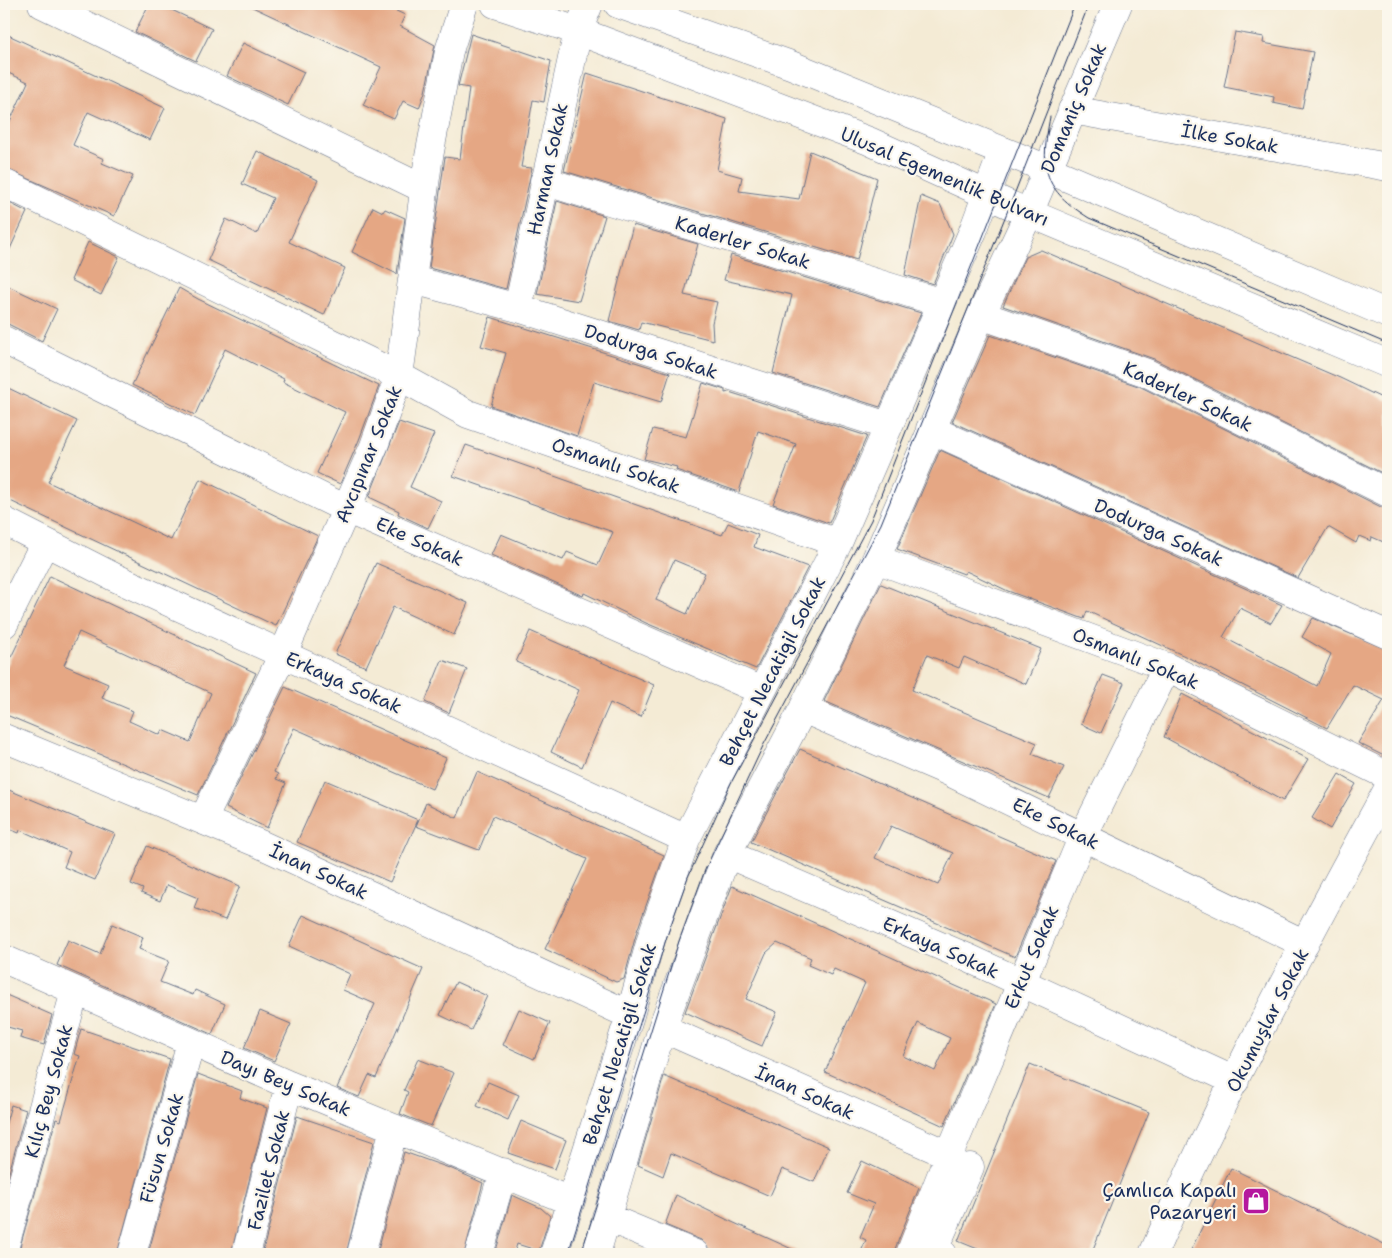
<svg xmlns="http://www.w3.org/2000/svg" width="1392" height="1258" viewBox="0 0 1392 1258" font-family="'Shantell Sans',sans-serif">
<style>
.building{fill:#e5a784;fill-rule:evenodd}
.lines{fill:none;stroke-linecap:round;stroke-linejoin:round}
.minor-casing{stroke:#677188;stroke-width:29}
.major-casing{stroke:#677188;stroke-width:29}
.minor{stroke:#fff;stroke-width:28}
.major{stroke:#fff;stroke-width:28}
.tram{stroke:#1b2f5e;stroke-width:1}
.labels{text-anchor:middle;stroke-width:4.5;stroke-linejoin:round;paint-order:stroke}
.street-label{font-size:19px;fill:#1b2f5e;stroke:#fbf7ec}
.poi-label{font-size:19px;fill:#1b2f5e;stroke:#fbf7ec;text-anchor:end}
</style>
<rect width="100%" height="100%" fill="#fbf7ec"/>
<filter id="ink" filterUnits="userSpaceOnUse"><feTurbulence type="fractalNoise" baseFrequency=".02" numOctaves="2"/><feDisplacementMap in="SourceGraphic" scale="10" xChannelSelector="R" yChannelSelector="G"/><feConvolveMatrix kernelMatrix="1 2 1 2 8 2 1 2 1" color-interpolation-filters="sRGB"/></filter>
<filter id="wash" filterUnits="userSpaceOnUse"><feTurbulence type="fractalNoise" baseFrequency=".0096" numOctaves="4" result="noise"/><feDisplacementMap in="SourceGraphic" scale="20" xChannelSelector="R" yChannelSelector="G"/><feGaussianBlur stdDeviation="1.12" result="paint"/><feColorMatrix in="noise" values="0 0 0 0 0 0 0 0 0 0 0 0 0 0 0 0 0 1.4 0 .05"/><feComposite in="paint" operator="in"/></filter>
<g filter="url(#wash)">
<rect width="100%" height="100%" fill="#f4ebd5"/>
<g id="blocks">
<path class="building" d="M149,4h10l53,25 -16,32 -61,-29z
M246,4h135l24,11 -5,11 35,19 -10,47 -6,16 -16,-7 -9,18 -31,-14 18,-38z
M1235,32l29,5 -1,6 50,9 -11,57 -29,-6 1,-6 -50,-10z
M4,33l161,75 -15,32 -62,-28 -15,33 31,14 -2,4 31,13 -19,40 -110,-48v-34l24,-52 -24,-11z
M471,34l80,27 -7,41 -11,-2 -12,67 11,1 -26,121 -77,-21 16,-111 15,2 9,-71 -11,-2z
M243,43l61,29 -16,33 -61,-29z
M587,73l140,46 -10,51 25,7 -3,14 60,8 11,-48 67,27 -20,82 -293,-89z
M257,151l61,29 -29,62 56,26 -21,47 -116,-55 18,-41 31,15 16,-36 -31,-14z
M921,196l19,8 13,30 -20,50 -28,-9z
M4,200l23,12 -23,50z
M557,201l48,15 -26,85 -42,-7z
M373,207l10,5 2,-3 20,9 -8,56 -45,-22z
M633,225l65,19 -14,51 33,7 -5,21 1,17 -72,-18 -2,8 -30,-9z
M88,242l31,15 -18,38 -30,-15z
M1041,250l299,128 48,23v75l-234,-117 -151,-53 22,-49z
M731,255l190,58 -41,94 -107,-34 19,-78 -68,-15z
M4,284l53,25 -15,32 -38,-19z
M179,288l19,11 181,87 -20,54 -19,44 -23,-11 28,-61 -62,-30 1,-3 -59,-30 -30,66 -63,-30z
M490,317l180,56 -9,29 -67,-20 -17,54 -86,-30 15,-53 -25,-7z
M990,335l151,52 240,120 7,2v35l-16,-7 -1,4 -12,-5 -3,7 -28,-16 -30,51 -346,-156z
M703,383l22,7v3l4,-1 138,44 -38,87 -56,-19 23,-60 -38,-13 -19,61 -63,-22 1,-3 -33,-8 9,-30 33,8z
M4,386l73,35 -29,61 123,58 29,-61 118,57 -42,90 -272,-128z
M399,422l35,12 -24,53 31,14 -13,27 -30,-14 1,-3 -30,-14z
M466,445l256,90 6,-12 30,12 -4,12 54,20 -52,102 -110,-46 -62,-30 -1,3 -92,-41 10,-21 62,26 4,-8 31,13 15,-33 -160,-56zM674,560l31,13 -18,41 -31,-14z
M940,450l342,155 -11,18 -31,-15 -17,29 94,49 14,-32 -29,-17 11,-19 75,32v108l-30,-15 26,-43 -31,-15 -26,43 -140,-71 -100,-46 -3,8 -76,-28 -42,-20 -2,3 -67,-25z
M376,563l92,40 -14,32 -61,-28 -27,60 -31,-13z
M50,576l206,97 -58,122 -194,-81v-42zM79,632l132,61 -21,49 -28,-12 -2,5 -31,-14 4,-10 -31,-13 6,-14 -44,-19z
M881,584l160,65 -15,35 -62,-27 -5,11 -32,-13 -15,35 125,53 -5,11 32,13 -15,31 -225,-97z
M530,631l124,54 -13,32 -31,-14 -28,64 -31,-15 28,-62 -63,-28z
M442,660l25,9 -18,44 -24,-11z
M1103,675l21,8 -23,50 -20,-9z
M285,687l161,71 -14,31 -138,-61 -20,44 4,2 -2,5 10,4 -19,45 -41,-20z
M1182,694l126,65 -25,42 -119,-64z
M800,749l256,112 -41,96 -264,-115zM891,826l62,27 -15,32 -63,-27z
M477,772l187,83 -27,76 -13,48 -8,3 -71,-33 42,-90 -94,-43 -14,34 -63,-24 10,-23 31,15z
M1339,774l17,10 -26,45 -18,-11z
M325,780l93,40 -28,62 -93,-40z
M4,788l111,46 -20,46 -31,-13 6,-15 -50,-22 -1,3 -15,-6z
M147,846l93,40 -15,34 -31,-12 4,-10 -31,-13 -7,16 -19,-8 2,-4 -12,-5z
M732,886l264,118 -52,122 -119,-54 40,-89 -31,-14 -3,6 -23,-10 3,-7 -34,-15 -11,10 -20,46 31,13 -15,34 -77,-34zM918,1023l32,15 -15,33 -32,-15z
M303,915l120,54 -47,109 -7,-3 -10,22 -22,-9 38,-84 -32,-14 7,-16 -61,-28z
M112,924l31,13 -4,12 30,12 -9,21 33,13 2,-5 30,14 -13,30 -155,-69 11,-25 32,14z
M456,982l31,14 -16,34 -31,-15z
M4,994l48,21 -8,30 -24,-7 2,-7 -18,-5z
M519,1009l31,14 -16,36 -31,-14z
M260,1011l31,13 -17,37 -30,-13z
M81,1029l89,30 -53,195h-99l38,-135 5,2 17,-59 2,-6 -6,-2z
M418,1059l36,14 -23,53 -31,-12 8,-22 -4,-2z
M1030,1064l119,48 -58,142h-101l-32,-13z
M198,1074l44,17 -2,7 27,10 -36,146h-83z
M664,1076l165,71 -15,35 -32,-13 -12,27 -99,-43 -8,23 -25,-11z
M488,1082l31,13 -11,25 -31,-14z
M11,1105l15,5 -22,81v-61z
M297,1116l77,26 -28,112h-84z
M521,1121l45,19 -11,29 -47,-16z
M404,1152l48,17 31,14 -19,71h-87z
M862,1161l57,27 -26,66h-33l6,-14 -6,-3 14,-33 -27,-11z
M1231,1168l157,78v8h-199z
M512,1195l29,13 9,8 -11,35 -22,-7 -3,10h-19z
M676,1195l56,27 71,32h-82l-12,-5 -8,-9 -36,-15z"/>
</g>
</g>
<g filter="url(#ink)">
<use href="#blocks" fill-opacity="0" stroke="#677188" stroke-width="1"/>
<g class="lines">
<g class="minor-casing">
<path id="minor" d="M42,4l382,185
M1072,110l316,57
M544,181l398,122
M4,183l395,193 69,38 370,129
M413,280l105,28 370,118
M518,308l60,-277 11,-27
M981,315l166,58 241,120
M4,340l342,169 416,182
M930,429l458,206
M4,521l110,56 572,262
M876,559l291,108 221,109
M4,624l41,-82
M803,709l144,62 358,173
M4,738l256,106 370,171
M203,820l80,-166 91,-208 25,-70 29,-214 21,-111 15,-47
M727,854l239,103 269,124
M4,959l285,126 281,116
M662,1028l287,127
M606,1217l89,37
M4,1249l71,-258
M132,1254l59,-212
M246,1254l43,-169
M361,1254l33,-126
M479,1254l24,-82
M554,1254l76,-239 22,-79 34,-97 152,-296 135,-312 30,-80
M596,1254l66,-226 65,-174 76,-145 73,-150 105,-244 48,-102 89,-209
M910,1254l39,-99 134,-319 84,-169
M943,1254l-9,-4 36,-83
M1153,1254c69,-159 152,-313 235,-465"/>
</g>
<g class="major-casing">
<path id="major" d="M495,4l83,27 291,110 141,64 378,159
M618,4l173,61 237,96 360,153"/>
</g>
<use href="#minor" class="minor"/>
<use href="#major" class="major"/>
<path class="tram" d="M1050,117c-10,53 -7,72 39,101l299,126
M568,1254l100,-321 20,-56 43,-94 140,-263 204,-516
M581,1254l98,-313 26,-71 58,-124 118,-222 129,-319 79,-201"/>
</g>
</g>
<defs>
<g id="shop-square" transform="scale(1.4375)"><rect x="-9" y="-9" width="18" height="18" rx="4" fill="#b5179e" stroke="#fbf7ec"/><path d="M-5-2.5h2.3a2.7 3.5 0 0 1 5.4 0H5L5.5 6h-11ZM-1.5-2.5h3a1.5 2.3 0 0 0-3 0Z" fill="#fff"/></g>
</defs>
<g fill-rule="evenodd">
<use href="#shop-square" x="1256" y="1201"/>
</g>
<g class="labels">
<g class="street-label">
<text transform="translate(1073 108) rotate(-67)" y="7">Domaniç Sokak</text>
<text transform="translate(1230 138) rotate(10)" y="7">İlke Sokak</text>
<text transform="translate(547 169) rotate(-78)" y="7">Harman Sokak</text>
<text transform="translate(945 176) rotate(23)" y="7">Ulusal Egemenlik Bulvarı</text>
<text transform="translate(743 242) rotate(17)" y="7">Kaderler Sokak</text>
<text transform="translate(651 351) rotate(18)" y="7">Dodurga Sokak</text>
<text transform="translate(1188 396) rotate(25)" y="7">Kaderler Sokak</text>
<text transform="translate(368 454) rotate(-68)" y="7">Avcıpınar Sokak</text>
<text transform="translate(616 465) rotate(19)" y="7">Osmanlı Sokak</text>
<text transform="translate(1159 532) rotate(24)" y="7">Dodurga Sokak</text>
<text transform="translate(420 541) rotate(24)" y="7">Eke Sokak</text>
<text transform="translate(1136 658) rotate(22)" y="7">Osmanlı Sokak</text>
<text transform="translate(772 671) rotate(-63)" y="7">Behçet Necatigil Sokak</text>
<text transform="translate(344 682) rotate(24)" y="7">Erkaya Sokak</text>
<text transform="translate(1056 823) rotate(26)" y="7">Eke Sokak</text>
<text transform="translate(319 871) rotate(25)" y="7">İnan Sokak</text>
<text transform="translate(941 947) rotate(24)" y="7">Erkaya Sokak</text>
<text transform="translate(1031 957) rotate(-67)" y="7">Erkut Sokak</text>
<text transform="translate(1267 1020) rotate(-63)" y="7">Okumuşlar Sokak</text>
<text transform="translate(619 1044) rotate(-73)" y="7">Behçet Necatigil Sokak</text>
<text transform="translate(286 1083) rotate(23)" y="7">Dayı Bey Sokak</text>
<text transform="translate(48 1091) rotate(-75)" y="7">Kılıç Bey Sokak</text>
<text transform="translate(805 1092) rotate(24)" y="7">İnan Sokak</text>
<text transform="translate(161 1148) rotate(-74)" y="7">Füsun Sokak</text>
<text transform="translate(268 1170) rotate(-76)" y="7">Fazilet Sokak</text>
</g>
<g class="poi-label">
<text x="1237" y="1197">Çamlıca Kapalı<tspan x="1237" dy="22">Pazaryeri</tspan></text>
</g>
</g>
<rect width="1392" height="1258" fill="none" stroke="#fbf7ec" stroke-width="20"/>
</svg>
